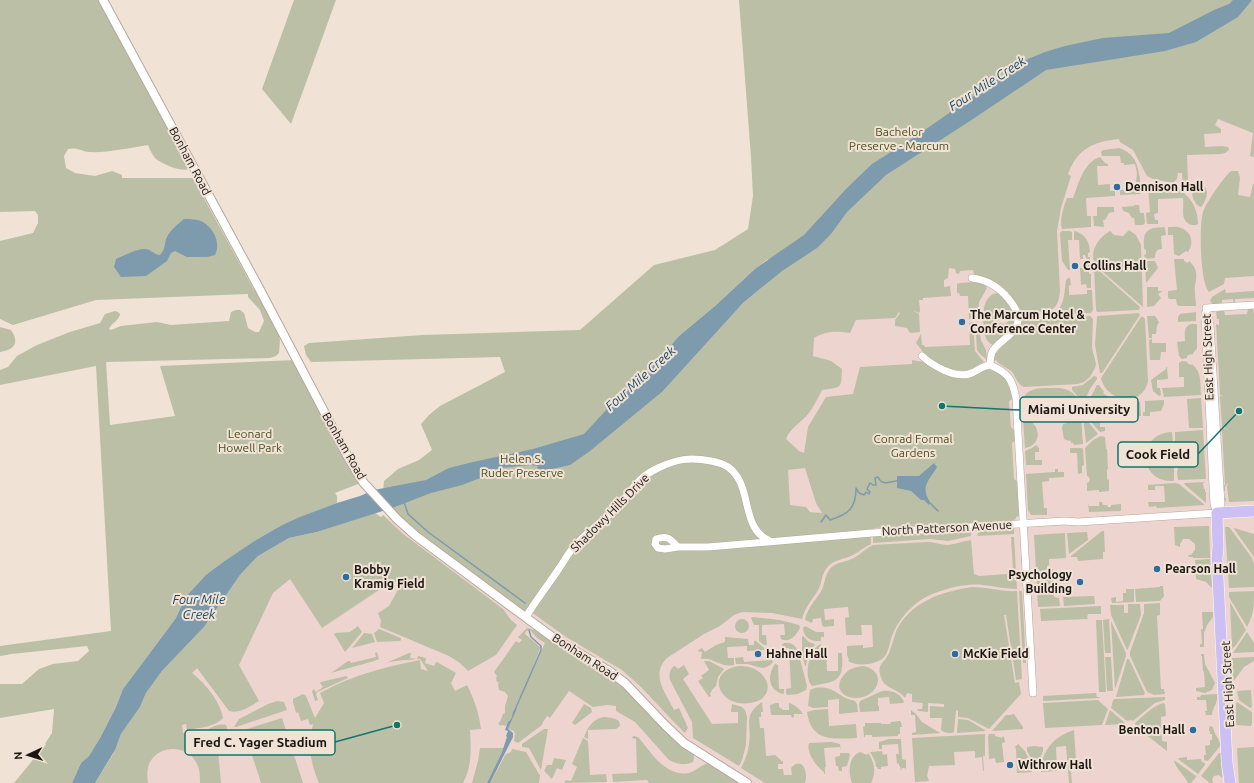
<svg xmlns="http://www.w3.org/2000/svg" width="1254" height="783" viewBox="0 0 1254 783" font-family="Ubuntu,sans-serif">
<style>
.education{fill:#eed4ce}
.green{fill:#bbbfa5;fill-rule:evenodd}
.water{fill:#7e9aad}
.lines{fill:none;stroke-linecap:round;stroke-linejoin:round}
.stream{stroke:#7e9aad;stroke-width:1.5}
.minor-casing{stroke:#b5a89c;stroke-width:8}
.tertiary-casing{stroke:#b5a89c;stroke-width:10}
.trunk-casing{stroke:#fff;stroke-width:12}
.minor{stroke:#fff;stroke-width:7}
.tertiary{stroke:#fff;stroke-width:8}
.trunk{stroke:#ccbff3;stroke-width:11}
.poi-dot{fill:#2b6da3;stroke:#f0e2d5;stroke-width:1.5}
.labels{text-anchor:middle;stroke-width:4;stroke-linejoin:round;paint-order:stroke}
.park-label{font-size:12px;fill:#4a511e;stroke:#f0e2d5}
.street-label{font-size:12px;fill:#1b1612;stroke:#f0e2d5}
.poi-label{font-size:12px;font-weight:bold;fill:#1b1612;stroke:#f0e2d5;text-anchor:start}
.water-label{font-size:13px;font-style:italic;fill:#184a68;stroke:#f0e2d5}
.leader{fill:none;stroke:#0f766e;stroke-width:1.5}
.callout-dot{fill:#0f766e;stroke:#f0e2d5;stroke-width:1.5}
.callout{fill:#f0e2d5;stroke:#0f766e;stroke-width:1.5}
.callout-label{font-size:13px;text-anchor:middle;font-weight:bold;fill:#1b1612}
</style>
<rect width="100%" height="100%" fill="#f0e2d5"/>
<path class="education" d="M1254,0v783h-1142l148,-216 133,-51z"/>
<path class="green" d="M0,0h100l90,169c-9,3 -26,-4 -34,-10 -3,-3 -6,-9 -8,-14 -17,3 -43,8 -59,7 -9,-1 -11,-5 -21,-3l-4,7 2,12 9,5 20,3 17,-5 10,4v3h71l61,112 2,1 21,38 3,11 -1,13 -3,3 -6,2 -164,4 4,63 65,-9 -15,-50 136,-6 67,122 -28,11 2,3v7l-55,22 -26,15 -71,58 -9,20 -53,71 -7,18 -16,31 -11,18 -8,7 -9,20h-58l27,-33 11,-17 2,-24 -54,9v-34h22l17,-15 14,-5 25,-3 11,-10 -2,-5 -75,8 -12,2v-10l111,-15 -15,-265 -96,19v-15l8,-3 9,-11 20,-11 33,-13 30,-9 5,-9 10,-3 3,1 2,2c-1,7 -9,9 -11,15l2,1 10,-4 36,-4 14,3 58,-4 2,-9 5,-2h4l4,3 4,15 7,4h4l5,-11 -4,-11 -12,-13v-3l-152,6 -83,25 -13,-6v-78l33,-8 5,-10v-8l-3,-4 -35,1z
M294,0h42l-45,124 -29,-35z
M739,0h515v157l-4,-1 3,-23 -35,-14 -3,6 6,4v4l-17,1 1,13 17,-1 6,1 1,3 -4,3 -4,1 -34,1 1,26h2l-1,6 -3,1 -3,-2 -1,-13h-4l-1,6 -4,4 -20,-4 -6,-3 -14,-26 -13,-8 -1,-3c-26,3 -41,9 -51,35l3,2 -10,32 -4,23 3,60c-2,19 -7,20 -25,21 -4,0 -8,1 -12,-1 -8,-3 -12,-15 -18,-21 -9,-9 -20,-11 -31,-14l-1,-6 -13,1 -1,3 -3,-1 -1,-4 -6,-1 -1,10 -4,2v7l6,-1 1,10 -28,2v2h-4l1,11 -1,2 -7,-3 7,4 1,18 -10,1 -3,-5 -12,-2v-6l5,-7 -1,-1 -4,6 -39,2 -6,13c-15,-2 -23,-2 -36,5l-1,18 18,5 11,8c-1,20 0,18 -20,21 -4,8 -8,16 -13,23 -7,9 -19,15 -23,26l13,12 5,2 4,-26 18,-30 27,-3 7,-27 52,-3v-4l11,2 29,13 33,-6 6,1 8,3 8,6 6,15v5l-4,2 2,26 3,3 2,10 -4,3 2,36 4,3 1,34 -3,1v2l-7,3 -70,4 -10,-1 -54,3c-5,4 -4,10 -4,16 -7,3 -12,8 -18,11 -10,5 -20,4 -27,14 -5,7 -4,16 -9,23 -6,9 -12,16 -15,27l-30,-6 -30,-1 -8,3 -14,11 -16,8 -37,24c-17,17 -1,35 7,52l5,-2 9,20 -3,5 -13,-13 -31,-33 -19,-17 -56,-33 -32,-23 -14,-5 -100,-72 -28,-29 -9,-16 1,-11 14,-12 21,-9 13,-10 -11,-26 8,-9 11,-9 65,-34 -5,-15 -189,5 -5,-7 -2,-9 5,-3 114,-8 157,-5 74,-65 61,-15 33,-21 5,-33 -2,-39zM768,259l2,22 -27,22 -80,88 -45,8 29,-25 32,-38 36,-30 41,-38zM805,468l11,35 6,10 -12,-1 -4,-5 -16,-2 -2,-35z
M1119,148c13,4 18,13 20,26 1,5 2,8 -1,13l-1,-1 -2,3 6,5 -21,1v-5h5v-6l11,-1 1,-10 -2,-9 -11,1v-2h-3l-1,-7h-18l-1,-4 2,-2z
M1100,157l5,6 3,1v2h-11l1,19 12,-1v7h5v5l-29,2 1,18h4v11l-29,2c-3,-9 2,-23 5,-31h6c6,-15 10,-35 27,-41z
M1231,171h7l2,7 -2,17 12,2 3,-13h1v92l-29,2 -1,6 -15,8c-9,-9 -10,-67 -6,-80 3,-9 20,-34 28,-41z
M1153,183c19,3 34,6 42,25 2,5 3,11 3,16 -5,3 -12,0 -14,-6 -2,-5 0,-14 -1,-20l-25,1v14l-4,1 1,6h3v4h-11l-1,-11 4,-1 -2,-25 2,-3z
M1199,186l6,1c4,6 1,13 -3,19l-2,1c-6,-4 -10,-12 -6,-19z
M1134,205h5l1,8h4l1,10 -2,2h-8l-1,-7h-2l-3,-5 -6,-2 -1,-4 12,-1z
M1097,207h17v5l-5,1 -4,7h-2l1,7 -10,-1 -1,-10h4z
M1164,227l1,1 1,7 -5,1 1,13c-6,0 -7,4 -7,9l-10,1 -1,-4 2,-1v-4l-2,-1c-1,-18 2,-21 20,-22z
M1168,227c4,0 9,-1 13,1 11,4 13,15 7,24l-2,-1 -7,5 -5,-2 -1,-19h-5z
M1129,230l7,5 5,10 2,62 -48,-42c-6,-14 3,-27 15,-34l4,4 9,1z
M1062,231h8l2,1v8h-4l2,30h-2l-6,-9 -2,-28z
M1075,231c11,4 14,10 15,21l-2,1v4h2v5h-2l-3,-7h-2v4h-3l-1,-19h-5v-8z
M1174,259h10v2l4,2 1,-2c9,8 8,15 6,24 -1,7 1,14 1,21h-17l-2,-1 -1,-6h-6l-2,-1v-7l9,-1z
M1145,261h10l3,7 -12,15z
M1088,264l2,1 1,4h-2v5h2v14h-4l-1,-4 -5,1 -1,-17h4v4h1z
M1095,267l45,40 -1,3 -42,2 -1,-2 -2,-42z
M1068,278h2l1,7 -2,1v9l18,-1v-4h5l1,20 -2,3 -42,2c16,-4 15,-21 17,-35z
M975,282l10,2 2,4 -8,14 -1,17h-9l-1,-23h-8l-1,-3h-2v-9l3,-1z
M1147,287h11v4h5l-5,3 3,4 -7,8 -7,1z
M1225,289l1,4 28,-2v7l-19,1v4h-1l-1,-4 -11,1v4h-9l-3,-3 2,-4z
M997,293c8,2 17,17 19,25h-7l-2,-3 -4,-1 -6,3v2h-14c0,-10 2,-24 14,-26z
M1248,309h5l1,5v187l-25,1 -2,-15 1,-5 -3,5v4h-1v7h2v3l-4,-1 -1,-14 4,-1 -3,-55v-1h3v-2h-3v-2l-2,-27v-2h3l-3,-1v-2l-4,-69 3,1v-6h-2l-1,-7 8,-2 1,5 22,-1z
M1196,312v9l-18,1v-5l2,-3z
M1139,313l1,2 -38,58h-2l-5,-28 2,-28 1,-1z
M1090,316l3,3 -1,29 4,16 -1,4 -5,9 -6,5 -6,2 -54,3c-7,-3 -8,-10 -12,-15 -5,-5 -12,-6 -16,-12l-2,1v-3l2,-5 22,-23 3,-10z
M1147,316h8l4,6 -2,4 -1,8h-4v4h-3z
M1141,317h2l2,2 3,62c-5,27 -42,21 -47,-3z
M1016,319l-4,9 -19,17c-9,-3 -9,-16 -10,-24l14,-1 2,3 6,1 5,-4z
M973,322l2,29 9,11 -8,4 -9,5 -20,-2 -20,-12 -11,-14 5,-9 1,11h2l1,2 45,-2 -1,-22z
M975,322h3l3,18 5,10 1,10 -8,-7 -2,-3z
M1191,324h5l1,1v23l-5,7 -1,-1 -4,2v2l-5,1 -3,-3 -2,-14 8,-1c0,-7 -2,-14 6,-17z
M0,327l11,3c9,13 3,20 -11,22z
M1152,339v4h14v9h-5l-1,8h-10l-1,-20z
M1182,361l6,1 -1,1 4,2 1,-1c10,8 8,19 9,31l-37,2 -2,-9 22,-1v-10h-5v-14z
M1166,367h1l1,12 -11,1v8h3l1,7 -2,1 -6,-5 -2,-11 15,-11z
M1094,376l3,1v2l-7,10 -5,11h-4l-9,-10v-3l11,-2z
M1097,385h2l5,7 -1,1 9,6 -1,2 -12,1 -11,6 -2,-2z
M1056,388c16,0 24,9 25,24l-12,2 -1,-5 3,-1v-9h-15v3l-17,1v3h-6v11h4l-1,4 -13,-4c0,-6 -2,-12 0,-17 3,-14 22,-12 33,-12z
M1201,398l2,30h-14l-2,-29z
M1164,400v4l-3,7 -11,1v4h-7v-4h2v-11z
M1122,402h18l1,14 -20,1 -1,-13z
M1104,403h11l1,14h-1l-1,-3 -16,1v3h2v9h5v4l-5,1 -14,-16 8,-9z
M1066,416l14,-1 1,2 2,27 -9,1 -1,-2h-2v-2l-5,-1 -2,-1 -2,-11 1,-4 4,-1z
M1025,419c16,4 18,26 0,29l-2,-28z
M1086,419l12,15 -12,9 -2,-19z
M1203,430l3,49 -28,1 -1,-7 3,-16 -5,-15v-10z
M1172,432l1,11 4,13 -3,13v11l-1,1c-35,2 -37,-48 -1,-49z
M1101,436l4,1 1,12h1l1,20h-1v10l2,1v11l-10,1v-2l-12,1v-8l2,-1 1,-2 -1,-3 -2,-1 -2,-28 8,-8z
M1036,445l3,3v4h-4v8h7v5h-16l-1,-14 7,-3z
M1070,448h12l1,1 1,16 -2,1v7l-4,1 -1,-21h-7z
M1055,469h3v3h6v5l-15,1v3l-7,1 2,26h3v7h-16l-3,-5 -2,-36 29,-2z
M1206,482l-3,1 1,6h1v3h1v11l-22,-19 1,-1z
M1175,483l4,1 26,21 -48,3 -1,-2 -7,1 -1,-5h17l-1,-16h-9v4h-7v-5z
M1099,502h3l1,3h4l1,2h3v-2l10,-1v7l-32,1 -1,-9 1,3h10z
M375,513l6,4 2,-2 19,18 101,76 8,11 6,5 -21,30 -28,16 -8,-8 -11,-7 -69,-29 1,-6 -3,-8 11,-7 10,-18 -5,-8 -72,48 -32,-49 -17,14 -34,72 20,36c-8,5 -20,13 -30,10l-32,-43 -5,5c13,10 28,28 31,45 -8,9 -25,10 -36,12l-1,-6 -4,1 1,8h2l2,9 2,1 -1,-9c5,-1 11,-1 16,-3 7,-3 14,-8 22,-6l8,24 -6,3 -10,-4 -12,1 1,1h11l3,33h-21c0,-6 0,-13 -3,-19 -9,-20 -39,-20 -48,0 -2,6 -2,12 -1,19h-53l18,-29 8,-20 19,-27 6,-14 16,-22 42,-44 36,-52 18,-19 31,-18 28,-6z
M1207,526h2l1,32h-17v-1h-4l-1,-2h3l4,-5v-6l-6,-5h-6l-3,5v3l-5,-2 -1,-18z
M1011,527l3,2v5l-37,2 2,-5 2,-2z
M1225,527h4l4,5 19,26 2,6v23l-25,1z
M1234,528l20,6v23l-20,-28z
M968,529l3,4v3l-23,5 -18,-2 -57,4v-7z
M1102,531h2l1,21h-2v7l-25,2 -1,-4h-6v-1z
M1087,532l1,8 -19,14 -2,-21z
M1065,533l1,25 -17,1v6l-2,1v3l-10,19 -3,-53z
M1011,537h3l3,52c-12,0 -23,-3 -34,-4 -18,-2 -40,4 -57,12 -15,8 -28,23 -34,39 -2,6 -3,14 -7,20 -7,9 -28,11 -37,5l1,-1 -2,-5v-9l16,-1v3l10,-1 -1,-22h-11l1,10h-16l-1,-17 4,-1 -1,-10 -24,2 1,11 9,-1v7l-10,1 -2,-2 -1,-7 -8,1 -1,4 -7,-3c2,-11 9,-18 15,-27 5,-7 4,-15 8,-21 6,-11 17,-9 26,-14 7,-4 12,-10 19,-13l55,-3c7,0 13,3 20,3 8,-1 15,-4 23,-5l3,34 5,2 28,-2v-4h6z
M1210,559l2,29 -6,-6 -10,-3 -1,-19z
M1050,569h3l1,28 5,1 1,8 -22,1 -1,-16z
M1160,586h3l1,10 -4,5 -24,1 -1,-13 25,-2z
M972,587c15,0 30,5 45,4l5,88 -6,1 -10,-65h-2l11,68 4,-1 2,12 -32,35 -21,-11 -10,-1v-6l-2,-1 -2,22c-3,2 -10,1 -13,-2l1,-12h-12v-12l14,1v-3l-16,-1v9l-10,-1 -1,-2h5l1,-6 -11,-1v-8l-5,-1 -2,5c-6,-9 -19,-9 -23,-18 -7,-16 2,-16 7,-27 3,-8 5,-16 8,-24 16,-28 44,-37 75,-42z
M1126,589h8v13l-22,1 -1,-5 5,-1v5l7,-1v-8h3z
M1019,591h3l4,72h-3z
M1254,591c0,15 0,23 -7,36l-18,-30v-5z
M1094,596l1,8 -31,2 -1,-9z
M1230,602l16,28 -10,15 -4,4z
M1160,603v12l-3,1 4,73h3l1,5 -11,1 -7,-3 -17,-36v-4l14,-39v-9z
M1128,604h12l1,11 -13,34 -1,1 -16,-35 -1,-10h14v8h4z
M1101,606v8h-13l-1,3 1,2 -47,2 -1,-12z
M1202,612h11v5l-6,8 -3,8v14h-4v-3h2l-1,-15h2z
M752,617l28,3 19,5 1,3c-4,8 -11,15 -19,11l-1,-4h5l-1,-11 -22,1v10h4l1,10h-3l-5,-4v-16h-5l-3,-7z
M735 626a7 7 0 1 1 14 0a7 7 0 1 1-14 0Z
M1109,619l2,34h-6l-2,-33z
M1096,620h6l4,72h-7z
M1111,621l15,32v3l-11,33z
M358,626l4,6 -17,20 -11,-18 1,-1 15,-1z
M805,626l11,6h8v5h-3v4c-10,1 -17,-3 -18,-13z
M527,628l7,2 1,-1 72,45 11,9 75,70 1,5 -1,4c-9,4 -16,2 -24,-2l-34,-38 -19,-11v-5l-9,-1 -14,2 -24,-16 -19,27 -3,-2 -4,6 -1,3 -24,18 -4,-2 1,-7 -1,-3 -6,-2 18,-44 -11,24 -4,10 -3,3 -2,4 -4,-1 -1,1 -3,-2 3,-4v-1l2,-5 2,-1v-7l3,-10 -3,-4 -6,-2 -1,-6 1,-2h-2l-1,-4 1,-2 -3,-4 22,-31 3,2 3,-3 -4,-3zM530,630l7,8 8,5 -18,38 13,-32v-2l-15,-13 1,-3z
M379,629l22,9v2l-1,1 -23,1 -3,-9z
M1247,632l7,11v9l-21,1z
M364,633l8,1 3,8 -23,6z
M803,636l6,6 6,2 -7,11 -2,11h-1l-3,-12v-17z
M725,637l23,2 1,6h5v-4h2l8,7v2l-17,1v-5l-20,1 1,11h6v7c-14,3 -20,-8 -33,-6l1,-7 -5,-1 5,-3 3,4 11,-7 9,-3z
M784,643c7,-1 11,2 14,8l9,35 -1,4 -8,4 -11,1 -1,-2v-4l5,-1 -2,-40h-7v-3z
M821,644v3h5l1,24h11v-18h4c2,29 -5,28 -30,33 -9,-9 -3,-38 9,-42z
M377,652l2,7 -5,2 -43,12 17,-12h2l1,2 25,-6 -1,-4z
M409,653h2l-1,5 7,1 1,-3 8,2 -1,5 9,3 2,-4h1l19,11 -5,10 4,8 12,-6c7,14 12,28 14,44l-11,1c1,18 2,37 -7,53h-144c-9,-21 -11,-37 -6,-59l-3,1 -2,-6 -7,2 -3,-9 -2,1 -3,-11v-3l10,-5 3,2 9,22 9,-15 -4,-10c32,-18 65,-26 100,-33l1,9 7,2 -8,-12c-12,1 -23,1 -34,4z
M1201,654h3l1,10 10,19 -3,7 -7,3 -9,-2v-3l9,-1 -1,-15 -1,-1 -1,-15h-1z
M743,657l1,5 28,-2 1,2c-10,11 -16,3 -27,2 -4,0 -7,0 -10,0l-1,-6z
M1105,657h6l2,34h-6z
M1254,657v4l-10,6 -11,15 -1,-24z
M1127,659h2l16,34 -1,2 -28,2z
M704,661h5l15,8 -6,8 -2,9 -4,4 -2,4 1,2 -2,1 -11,-16 5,-3 -2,-2 8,-6z
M775,664l3,1 1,24h5v4l-1,1c-15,-4 -16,-19 -8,-30z
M684,665l5,9 -6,5 29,45 26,-1v-11h-7l1,-8 10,3 3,3 2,7 -1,28 -4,15 -3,6 -46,-28 -1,-16 -22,-42c-1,-5 -1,-10 4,-14h1l3,3z
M739,666c30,-1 41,33 11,37 -31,5 -46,-32 -11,-37z
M863,666c11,2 19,10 13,21 -12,21 -50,9 -32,-12 4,-6 11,-8 19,-9z
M346,676l2,2 -31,14 -1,2 2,6 -3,1 -3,-10 2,-2 2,3 7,-5 -3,-4 1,-1z
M815,688c20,-3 23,10 40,13l2,3 1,8 -19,2v-15l-11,1v7l-15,1 -5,-2 2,-16z
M1251,690l1,17 -2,1 -11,-8 -2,-9z
M882,691c10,-1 18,2 22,11l-1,1 -13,1 -1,-7 -11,1v8h1v5l-19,1 -1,-8 1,-3z
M1096,693l1,4h3l-1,1 -56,3v-5z
M1217,694c1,11 -4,11 -5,21h-6l-1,-4h2l-1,-11h-9v-3h3l1,-2z
M1165,697v3l-10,3 -22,18 -2,-1 -4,1 -16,-13 2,-8 2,-1z
M1098,700l10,9 -6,16 -57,3 -2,-25z
M277,701l7,1 3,8 -51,17h-2l5,-8 29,-15z
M762,702l1,10h-2v5h-2l1,11h4l2,28 9,-1 8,7v2h-5v5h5l1,6h8l-1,-7c10,-12 18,3 14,15h-40l-24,-15c4,-8 7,-15 8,-24 3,-20 -7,-28 13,-42z
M1237,702l15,10v11l-1,3 -15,-1v-21z
M776,703h3v4l4,3h6v-7c6,2 10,5 14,11h-9v3l-2,1 -1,-3h-20l-1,-10z
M1163,703l2,1 1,12 -5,1 1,24 5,1v9l-31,-24 -1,-4c8,-7 18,-17 28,-20z
M584,704l7,4 1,4c-6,4 -11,9 -17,13l-3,-2z
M828,709l1,17 27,-2 1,14c-24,1 -46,4 -50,-26l7,-2z
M911,710l5,4 6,8 18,11 -28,2v-2l4,-1 -1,-17h-4z
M1110,710l15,13v1l-20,1z
M1014,714l9,13v2l-31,2 14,-16h4z
M603,717c6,0 12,1 16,4l1,5 -4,3 -28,1v9l-4,-2c4,-10 8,-17 19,-20z
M282,718l21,65h-42l-17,-53z
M958,719l10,1 17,10v1l-28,2z
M900,721l1,1 1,5h-2v7h-2v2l-26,1v-2h-7v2h-1l-1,-10 2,-1v-3h16v1h9l1,-2z
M1210,726l3,1c1,8 7,11 7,19l-12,15 -4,-1v-5h2l-1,-9 5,-1v-5h2v-6h-2v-3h-1v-4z
M544,729h4l-7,41 -12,-22 -7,-1v-3z
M1074,730l2,31h-6l2,22h-3l-3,-37 -10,1 1,24 -16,1 -1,-5h2v-3l-1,-1c5,-17 16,-28 33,-33z
M985,734v22h-2l1,15h-1l-1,-14 -7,1v-7l-21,1 1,13 -26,1 -2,10 2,5 -14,1 -3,-44z
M989,734h6v2l7,2 1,-2 1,1 1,5 -3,1 2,19 -8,1 -1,-5 -6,1 -1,-23z
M634,736l4,1c13,15 27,40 51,36 7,-2 12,-8 19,-10l33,20h-92l-2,-3 -34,2 -1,-8 25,-1 -1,-34 -4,-1v-1z
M583,738l5,3 2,34 16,-1 1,8 -43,1 2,-3 5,1 6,-14 -5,-3z
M889,739h12l1,20 4,1v10l-1,-2h-3l-1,3 -1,-5h-1v-3l-2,1 -1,-10h3l-1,-10 -16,1v4h-3v-7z
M832,742l8,2 1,7 -1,-4 -16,1 2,19h-1v7h-1v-2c-8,-6 -18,-19 -15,-29z
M1018,744l7,7 6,13h-1v4h2v4l-15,1 -1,-24 -1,-2z
M1034,746l9,1v4l-5,12 -5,-1 -6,-11v-4z
M1254,747v36h-15l-2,-34 1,-1z
M480,748h24l-17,35h-15l6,-22z
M512,749l14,3 13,22 1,1 -1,8h-49l16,-29 5,-2z
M882,751l1,4 4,-1 1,12 -7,1v2h-3l-1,-2h-1l-1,-6 -5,-9z
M860,752l7,3 1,-2c7,9 8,20 3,30h-19c-4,-11 -4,-26 8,-31z
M840,753h9l1,2 -3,11 -5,1v4h-3l-1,-5h-2l-1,-9 5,-1z
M1219,753h2l1,25 -3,-3 -5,1 -2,3 1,4h-3l-9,-7z
M1187,757v3l14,-1 1,3 3,1v2l-7,9 -20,-15 1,-1z
M554,758l12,2 -4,10 -5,-2 -5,11 -8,-8 3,-6h5z
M1174,760l22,16v1l-5,6h-3c-4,-9 -12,-13 -14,-23z"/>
<path class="water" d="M1233,0h19l-14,17 -42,25 -31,9 -119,19 -76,51 -84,54 -39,37 -16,22 -14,14 -35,23 -39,32 -80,88 -73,60 -20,14 -27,6 -6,-3 1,-2 -8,-1 -29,3 -13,7 -26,10 -31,8 -39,15 -75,24 -28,6 -31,18 -18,19 -36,52 -42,44 -16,22 -6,14 -19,27 -6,16 -20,33h-23l9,-20 8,-7 11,-18 16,-31 7,-18 53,-71 9,-20 21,-23 16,-12 34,-23 26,-15 18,-8 37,-14 23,-7 14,-6 52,-10 23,-12 24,-6 60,-13 51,-15 25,-27 38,-34 32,-37 36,-30 41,-38 48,-33 43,-47 25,-24 47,-30 72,-50 37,-25 17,-7 20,-6 38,-8 66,-5 45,-23 15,-6z
M184,219c6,0 13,0 19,3 11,7 18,21 12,33l-8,2h-20l-12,-6 -4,2 -4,8 -21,15 -25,1 -7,-10 2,-8c7,-3 22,-11 29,-10 6,0 9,6 15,6 6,-7 4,-9 6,-16 4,-9 11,-14 18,-20z
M934,463l3,4c-8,14 -17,19 -7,35l-1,3 -5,-5h-3l-10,-9 -14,-3v-12h22z
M517,708l-9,21 5,4v4l-23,46h-3l15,-31 5,-15 -1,-1 2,-5 -3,-1 3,-8 3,-3c2,-4 1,-9 6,-11z"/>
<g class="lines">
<path class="stream" d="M404,502l4,12 20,18 97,71
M930,503l8,8
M821,522l5,-7 4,5c19,-6 26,-12 26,-32l3,5 5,2 2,-3 3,2 1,-2 -3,-3 3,-6 3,2h3l-1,-7 3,-1c4,9 11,5 19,4
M515,710l26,-60v-4l-10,-9 -2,-7"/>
<g class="minor-casing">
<path id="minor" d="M972,278c18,2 31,12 41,27 4,6 7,12 4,20 -4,11 -20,17 -25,27 -1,4 -2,9 -2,13
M1206,308l4,17 11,179 -4,9
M1206,308l48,-3
M1205,314l8,173 1,17 3,9
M922,356c11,10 32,22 47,18 8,-2 12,-8 21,-9 18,8 22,13 26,33l17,295
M678,547l-13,2 -7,-1 -3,-4 1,-5c12,-4 14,0 22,8h30l164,-14 193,-12 13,1 139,-9
M526,617c10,-17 23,-33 34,-50 5,-7 8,-14 14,-20 11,-14 26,-23 38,-35 11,-10 18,-22 28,-32 5,-5 12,-9 18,-12 19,-9 31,-11 53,-7 6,1 12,3 17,6 26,18 11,61 42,74"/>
</g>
<g class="tertiary-casing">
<path id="tertiary" d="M103,0l156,288 89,169 15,25 34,37 19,17 139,103 54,32 16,12 40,42 19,18 63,40"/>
</g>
<g class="trunk-casing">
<path id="trunk" d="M1230,783l-3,-21 -10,-204 1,-11 -1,-34 37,-2"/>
</g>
<use href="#minor" class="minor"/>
<use href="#tertiary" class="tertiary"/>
<use href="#trunk" class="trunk"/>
</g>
<g class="poi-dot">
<circle cx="1117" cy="187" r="4"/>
<circle cx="1075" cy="266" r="4"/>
<circle cx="962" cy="322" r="4"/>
<circle cx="1157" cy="569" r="4"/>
<circle cx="346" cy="577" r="4"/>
<circle cx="1080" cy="582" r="4"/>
<circle cx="758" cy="654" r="4"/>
<circle cx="955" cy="654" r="4"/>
<circle cx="1193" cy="730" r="4"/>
<circle cx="1010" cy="765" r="4"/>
</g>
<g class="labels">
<g class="park-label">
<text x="899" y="136">Bachelor<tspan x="899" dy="14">Preserve - Marcum</tspan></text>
<text x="250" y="438">Leonard<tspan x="250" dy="14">Howell Park</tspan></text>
<text x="913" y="443">Conrad Formal<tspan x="913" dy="14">Gardens</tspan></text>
<text x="522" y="463">Helen S.<tspan x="522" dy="14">Ruder Preserve</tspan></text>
</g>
<g class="street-label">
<text transform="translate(190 161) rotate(62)" y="4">Bonham Road</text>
<text transform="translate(1208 357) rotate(-92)" y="4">East High Street</text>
<text transform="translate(344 446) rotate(60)" y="4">Bonham Road</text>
<text transform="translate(610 513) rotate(-45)" y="4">Shadowy Hills Drive</text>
<text transform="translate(947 528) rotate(-3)" y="4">North Patterson Avenue</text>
<text transform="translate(585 657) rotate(33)" y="4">Bonham Road</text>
<text transform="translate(1228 684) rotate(-93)" y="4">East High Street</text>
</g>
<g class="poi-label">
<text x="1125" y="191">Dennison Hall</text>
<text x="1083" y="270">Collins Hall</text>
<text x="970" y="319">The Marcum Hotel &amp;<tspan x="970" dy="14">Conference Center</tspan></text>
<text x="1165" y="573">Pearson Hall</text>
<text x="354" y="574">Bobby<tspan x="354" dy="14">Kramig Field</tspan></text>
<text x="1072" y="579" text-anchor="end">Psychology<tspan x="1072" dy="14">Building</tspan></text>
<text x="766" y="658">Hahne Hall</text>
<text x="963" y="658">McKie Field</text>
<text x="1185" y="734" text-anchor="end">Benton Hall</text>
<text x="1018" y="769">Withrow Hall</text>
</g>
<g class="water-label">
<text transform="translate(987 83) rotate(-33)" y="5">Four Mile Creek</text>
<text transform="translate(640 378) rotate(-42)" y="5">Four Mile Creek</text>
<text x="199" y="604">Four Mile<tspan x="199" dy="15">Creek</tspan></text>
</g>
</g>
<path class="leader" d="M942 406L1020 410M1239 411L1198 454M397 725L335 742"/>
<g class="callout-dot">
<circle cx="942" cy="406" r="4"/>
<circle cx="1239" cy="411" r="4"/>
<circle cx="397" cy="725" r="4"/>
</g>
<g class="callout">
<rect x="1020" y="397" width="118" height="25" rx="4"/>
<rect x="1118" y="442" width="80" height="25" rx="4"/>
<rect x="185" y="730" width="150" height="25" rx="4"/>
</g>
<g class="callout-label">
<text x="1079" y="414">Miami University</text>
<text x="1158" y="459">Cook Field</text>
<text x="260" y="747">Fred C. Yager Stadium</text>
</g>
<g transform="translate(28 755) rotate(266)" stroke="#f0e2d5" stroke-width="3" paint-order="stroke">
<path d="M0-3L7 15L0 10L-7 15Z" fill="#1b1612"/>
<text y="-6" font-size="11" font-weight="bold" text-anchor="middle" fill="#1b1612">N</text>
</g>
</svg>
